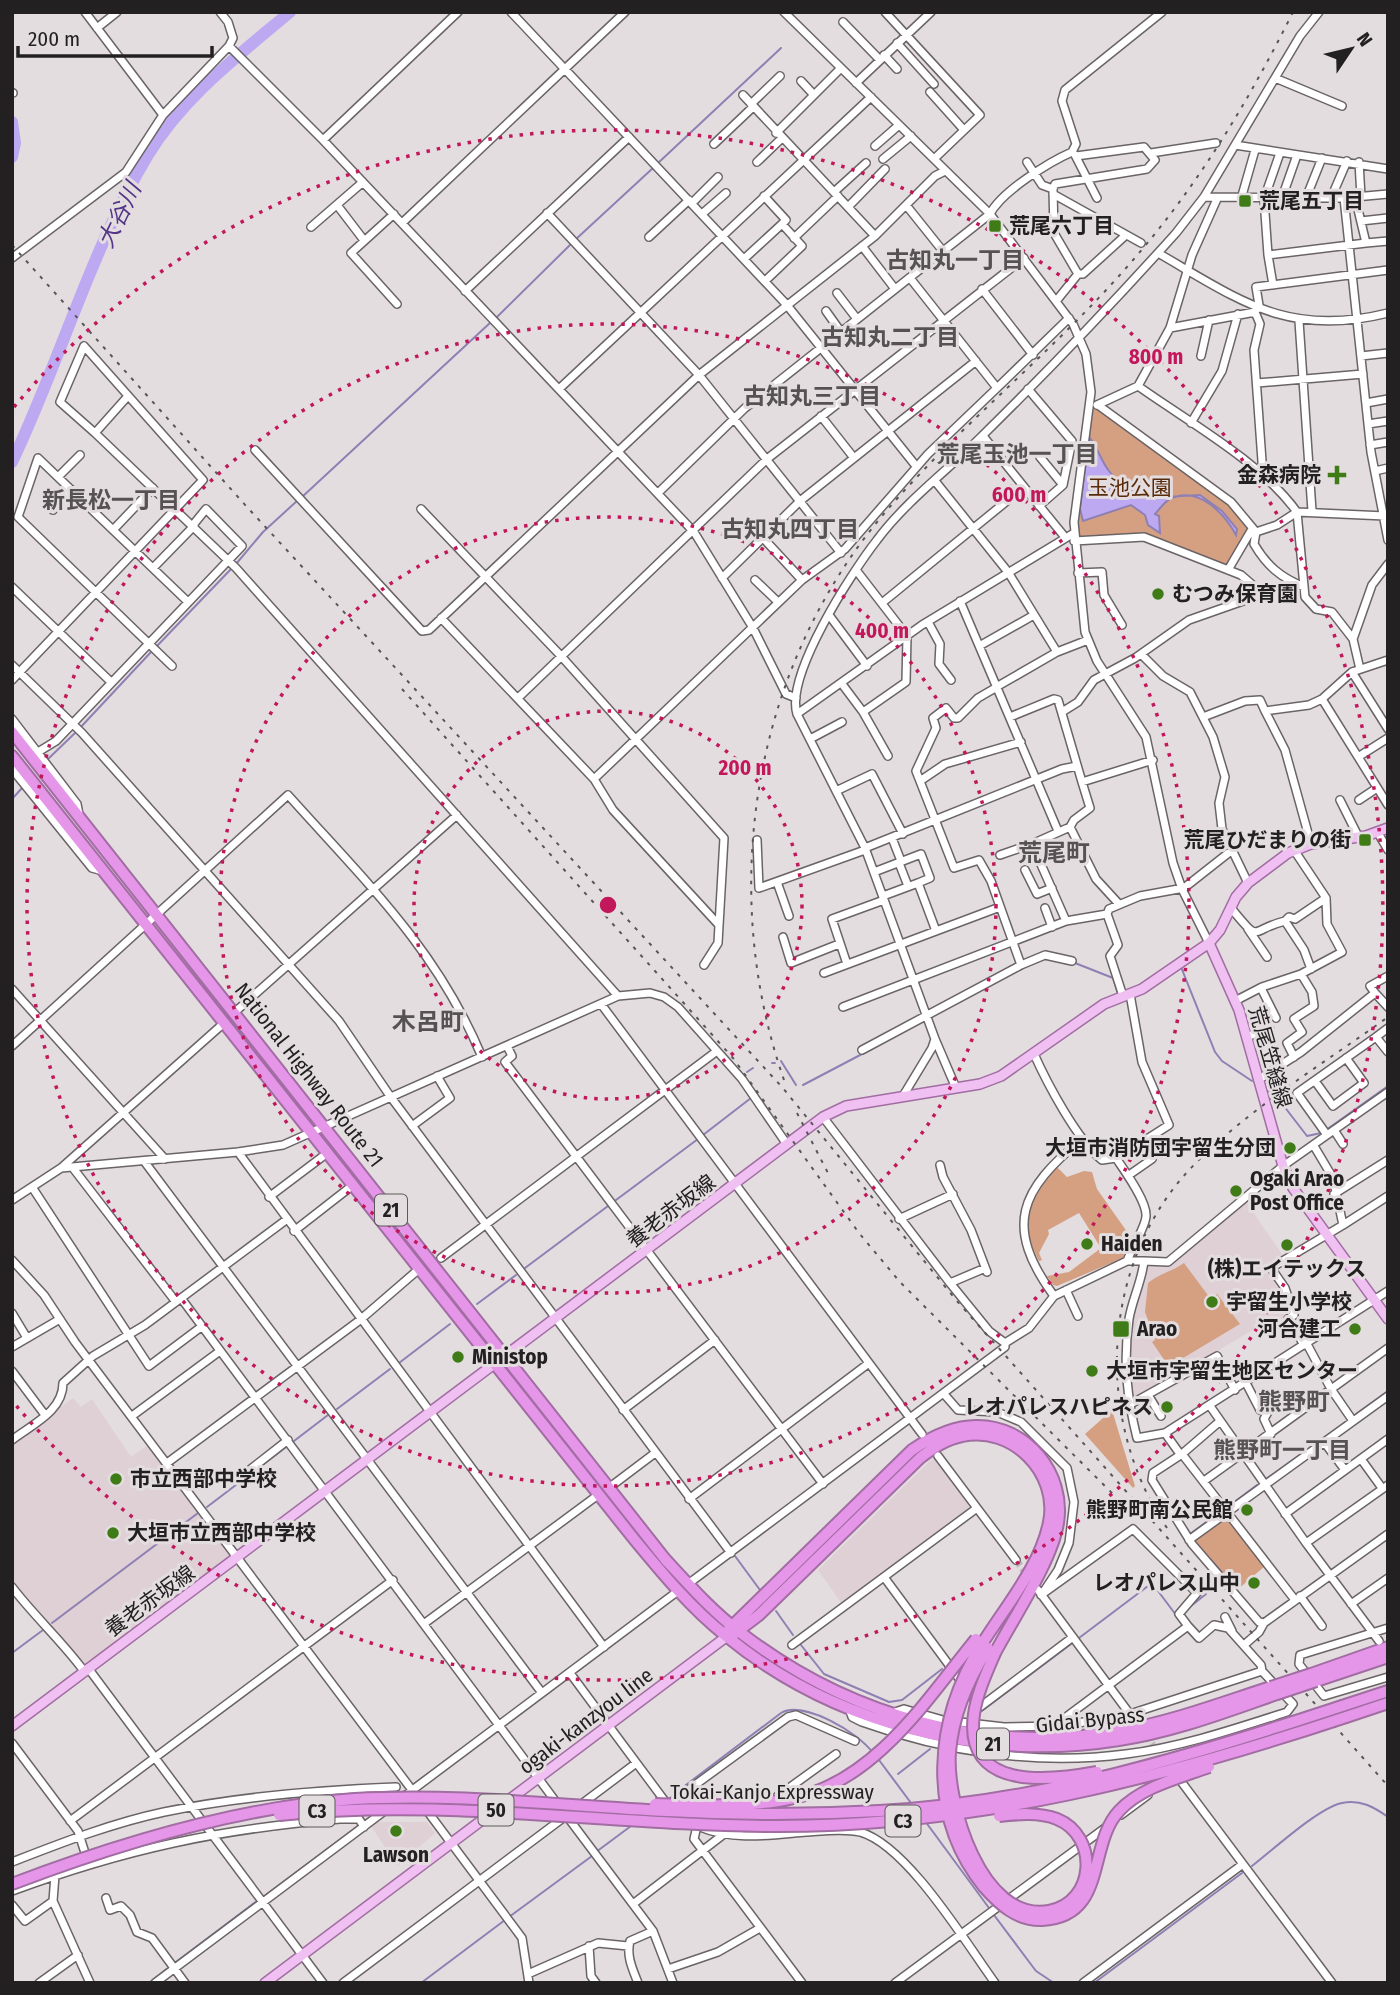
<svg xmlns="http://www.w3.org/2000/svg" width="1400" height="1995" viewBox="0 0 1400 1995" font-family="'Fira Sans Condensed','Noto Sans JP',sans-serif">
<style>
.built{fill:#dfd0d5}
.green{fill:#d5a082}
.water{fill:#bda9f2;stroke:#8e80b3;stroke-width:2}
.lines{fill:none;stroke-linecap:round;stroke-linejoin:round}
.stream{stroke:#8e80b3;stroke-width:2}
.river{stroke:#bda9f2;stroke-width:12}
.minor-tunnel{stroke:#bdb7ba;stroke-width:7;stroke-dasharray:7 3.5;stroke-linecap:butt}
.minor-casing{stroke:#6a6466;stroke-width:10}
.major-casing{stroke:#a16da2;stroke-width:12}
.highway-casing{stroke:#a16da2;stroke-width:14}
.minor{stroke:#fff;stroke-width:7}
.major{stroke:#efc0f1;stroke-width:9}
.highway{stroke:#e596e8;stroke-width:10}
.rail{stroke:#595658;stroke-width:2;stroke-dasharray:3.5 7;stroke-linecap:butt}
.highway-bridge-casing{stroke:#a16da2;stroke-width:14;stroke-linecap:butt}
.highway-bridge{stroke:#e596e8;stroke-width:10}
.ring{fill:none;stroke:#c2185b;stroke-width:3.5;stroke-dasharray:3.5 7}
.poi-dot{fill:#3f7c18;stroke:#e4dde0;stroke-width:2.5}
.labels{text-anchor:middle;stroke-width:6;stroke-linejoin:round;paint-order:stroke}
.shield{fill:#e4dde0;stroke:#5c595a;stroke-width:2}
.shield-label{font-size:19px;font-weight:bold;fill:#222021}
.poi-label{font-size:21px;font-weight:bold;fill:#222021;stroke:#e4dde0;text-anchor:start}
.park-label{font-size:21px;fill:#592b0b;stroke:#e4dde0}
.street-label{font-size:21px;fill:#222021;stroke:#e4dde0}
.water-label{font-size:23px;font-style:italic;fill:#543689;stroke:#e4dde0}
.neighbourhood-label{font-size:23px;font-weight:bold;fill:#565153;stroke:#e4dde0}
.quarter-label{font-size:24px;font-weight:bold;fill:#565153;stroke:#e4dde0}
.centre{fill:#c2185b;stroke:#e4dde0;stroke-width:3.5}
.ring-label{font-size:21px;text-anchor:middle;font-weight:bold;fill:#c2185b;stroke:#e4dde0;stroke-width:6;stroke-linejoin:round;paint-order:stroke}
</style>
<rect width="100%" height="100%" fill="#e4dde0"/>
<path class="built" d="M1246,1202l38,55 -15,11 14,22 9,24 -23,11 -3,-3 -129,77 -7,-4 2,-76 15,-53 20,1z
M73,1398l8,9 11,-8 39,58 17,-12 83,111 -147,110 -72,-85v-137z
M934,1457l34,46v9l-126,92 -24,-34z
M375,1822h52l8,11 -37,33 -28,-41z"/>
<path class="green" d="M1097,406l134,97 20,26 -23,39 -84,-32 -68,3 16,-132z
M1057,1167l10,10 17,-6 8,1 5,17 33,47 -7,22 -66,28 -4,-1 -6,-9 22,-4 32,-24 -22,-35 -31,17 1,4 -10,19 3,7 -3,1c-22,-44 -13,-57 18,-94z
M1184,1263l26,35 7,-4 23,30 -67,40 -8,-3 -13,-19 3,-2 -10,-28 3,-29c12,-10 23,-11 36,-20z
M1112,1410l23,76 -2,2 -48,-54z
M1228,1518l37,48 -29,25 -42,-47v-4z"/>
<path class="water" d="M1089,437c9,11 12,24 20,34 8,10 26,21 37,27l54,-3 22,16 15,18 -1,6c-12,-22 -38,-50 -66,-36 -6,3 -11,11 -15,15l4,2 1,17 -12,-8 -3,-10 -14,-10 -48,16 -3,-12z"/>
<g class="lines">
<path class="stream" d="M657,164l124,-116
M575,240l78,-72
M495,319l76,-75
M302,497l189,-175
M236,564l27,-32 35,-32
M156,647l76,-79
M79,729l73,-78
M47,760l28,-27
M12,799l10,-11
M1075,963l38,15 5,16
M1181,967l34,85 7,9 30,20
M781,1061l15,24
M772,1063h3
M747,1072l6,-4
M739,1081l7,9
M803,1085l61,-32
M1266,1090l7,4
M1280,1101l27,35 14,-3
M1326,1130l62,-44
M703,1135l48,-37
M616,1200l82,-61
M525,1268l83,-62
M477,1304l39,-29
M399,1363l51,-39
M337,1409l53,-40
M1356,1414l32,-23
M294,1441l34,-26
M253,1472l33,-25
M1266,1479l81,-58
M1229,1506l28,-21
M207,1507l42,-32
M1190,1534l30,-22
M735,1556l25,34
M1210,1559l16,18
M1191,1606l15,-12
M776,1611l17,24
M52,1623l146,-110
M1079,1638l73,-55 24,32
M801,1645l23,29 65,28 13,-2 40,-31
M12,1653l31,-23
M979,1713l92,-69
M879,1760l32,43
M898,1774l32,-25
M414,1784l44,-33
M674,1794l107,-81c23,-13 78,20 92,40
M925,1821l64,87
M596,1852l35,-26
M1252,1866c21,-16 66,-58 90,-63 18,-4 32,4 46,14
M262,1898l95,-71
M994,1915l42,56 18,12
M509,1917l83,-61
M176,1962l81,-61
M149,1983l19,-15
M421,1983l84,-63
M1094,1983l148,-110"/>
<path class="river" d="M12,122l3,21 -3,14
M12,462c48,-100 78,-211 136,-307 35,-58 91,-100 142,-143"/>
<path class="minor-tunnel" d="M1016,1560l12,16
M1133,1718l20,27"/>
<g class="minor-casing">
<path id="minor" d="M85,12l78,103
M220,12l8,10 5,16 -4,8 94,94 371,392 59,96 33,66 10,4
M511,12l275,292 130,162
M784,12l206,202 83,110 13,30 5,38 -17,130 11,110 12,29 49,76 27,126 9,26 27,54
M885,12l95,103 -46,44
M843,22l37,38
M97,28l20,-16
M897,43l37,41
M884,55l13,14
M1275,78l67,28
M801,81l13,14
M856,83l75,-71
M930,92l34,38
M12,93h1
M743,95l132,141
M751,104l29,-28
M776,133l65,-65
M323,140l135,-128
M714,144l39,-37
M1235,145l153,24
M875,146l24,-21
M1151,153l65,-10
M1075,155l22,43
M883,159l28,-23
M757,162l24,-23
M1027,162l15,23 11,4
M1359,162l2,35
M834,192l32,-29
M1053,194l88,49
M764,196l22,24 -4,4 20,22 -37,35
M1204,197l140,1 44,-4
M1355,197l11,46 22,-2
M1306,198l16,-40
M1331,198l16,-37
M1344,198l27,254 17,88
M1241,199l14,-49
M1286,199l-2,-7 13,-37
M692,203l26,-26
M337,205l26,34
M906,205l36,45
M849,206l36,-37
M547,213l152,162 142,178
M394,214l-43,39 46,51
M702,214l24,-21
M1361,221l27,-3
M402,223l223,-211
M311,227l52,-45
M649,237l40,-37
M794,238l44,-42
M862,246l33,43
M1158,253c83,48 130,85 230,60
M1268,255l-4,-56 16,-46
M12,258l114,-86 37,-57 66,-69
M744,259l38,-35
M1078,274h5l43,-39
M1273,285l-5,-30 98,-12
M982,289l51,66
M465,291l164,-154
M837,293l20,26
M1057,300l21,-26 -24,-41 -1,-44 2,-5 92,-15 8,-9 -11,-13 -68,9
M826,311l15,21
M1299,321l13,190
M1170,328l85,-16
M1201,356l8,-36
M1361,356l27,-3
M1257,383l106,-9
M1138,386c52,37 122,75 159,126l8,85 11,12 16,3 21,27
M997,388l72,-70
M559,389l312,-292
M1028,389l44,52 -9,44 -24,21
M1366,403l22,-4
M1097,405l41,-19 32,-58 22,-73 25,-56
M1098,405l133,97 25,30 21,-7 20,-13 88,4
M821,416l33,42
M1191,423l31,-52 16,-57
M1368,424l20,-3
M95,433l141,135 382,428
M983,436l41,51
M1370,445l18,-3
M255,450l167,181 7,-1 270,-255 176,-139 60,-60 10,-5
M1040,457l23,28
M1375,471l13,-3
M1263,475l-9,-125 6,-26 -5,-12 4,-7 -3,-18 132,-17
M58,477l22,-22
M935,481l73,91 49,80
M658,493l87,-85 245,-194c11,-22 59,-52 82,-62l4,-8 -14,-43 3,-11 97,-78
M421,509l140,147 163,182 -6,105 -14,22
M53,510l19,-20
M113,530l40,-42
M1256,532l-2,12c13,22 26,33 50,43
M763,538l39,42
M153,568l41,-42
M856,570l51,66 -1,46 -43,30 25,44
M1228,570l24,-41
M1078,573l24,-1 2,23 18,30
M722,578l78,-77 176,-140
M755,580l23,22
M12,587l99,95
M960,601l98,230
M882,603l142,-116 40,49
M829,615l38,51
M441,618l153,161 19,31 105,114
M928,622l12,22 -1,20 12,16
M981,645l53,-30
M1141,654l22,22 27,16 23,45 12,40 -6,26 3,26 26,54
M1388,660l-36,12 -30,27 66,106
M12,665l70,68 257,288 51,75 341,457
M1359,665l-6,-26 19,-54 16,-21
M172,666l-154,-149 20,-59 150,144
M1352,672l36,57
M12,680l191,-200 -119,-134 -24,56 35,31 33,-37
M842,684l21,28
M998,686l59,-34 31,-12
M518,698l249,-239 257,-201
M1265,711l20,39 26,94
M1062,712l16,-10 16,-22 41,-22 54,-38 74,-26 -22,-19 -97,-38 -70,4
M797,714l125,-89 152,-92
M1010,717l44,-18 4,1 24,82 71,-22
M1203,717l42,-16 15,-1 5,11 44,-6 13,-6
M12,719l65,85 2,11
M810,739l32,-17
M38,752l18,-11 186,-195 -36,-37 -13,16
M1358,757l30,-19
M12,769l80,99 11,3
M594,779l208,-199 43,-31 83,-95 69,-66 -87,-110
M920,781l25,-17 76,-22
M836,791l36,-17 31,60
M1340,800l19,38
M1359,800l18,-12
M1070,827l26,52 22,24
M1378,833l10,17
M892,838l9,23
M757,840l2,48 106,-38
M865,848l197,-79 15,-3
M1000,855l32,-11
M899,863l9,23
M1025,870l12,24 15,-6
M874,872l47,-18 9,24 -12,5
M777,882l12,34
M883,896l35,-13 18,48 64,-24
M1045,908l7,19
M1231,908c30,37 18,22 54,13l19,29 7,19
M1066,921l-34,-77 38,-17 4,-7 16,-12 -8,-26
M1285,921l4,-4 6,2 31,-21
M1248,929l19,28
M783,937l8,26 48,-19
M847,964l-15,-45 52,-19
M1021,965l24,-10 27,6
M824,973l112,-42
M1261,988l15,30
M12,989l153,170
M1375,993l13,14
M1123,996l-13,-40 8,-11 -11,-31 2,-5 31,-13 44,-8 47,-37
M1235,1001l27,-14 39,-13
M601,1004l321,430
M843,1007l223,-86 41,-7
M235,1012l222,-197
M1246,1037l24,-8
M1376,1037l12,-9
M12,1046l276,-251c77,86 149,154 194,262
M507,1046l5,10 -7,6 318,422
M862,1050l159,-85 -30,-84 -12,-21 -25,8 -38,-97 20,-43 -3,-10 13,-10 8,10h4l20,-20 19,-11
M1034,1054c13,29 43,86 68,106l14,-2c8,12 31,43 30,58 0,10 -15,34 -19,45
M1294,1057l-7,-14 15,-11 -8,-13 20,-13 -2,-14 -11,-18 41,-22 -15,-28 -1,-26 -32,-48
M1258,1080l43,-28 74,-59 -5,-7 18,-10
M1315,1081l18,25 31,-23 -18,-25
M956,1088l-21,-49 -70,-191 -68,-134c-12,-39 55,-142 80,-174 29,-39 71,-70 105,-104 67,-66 132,-134 194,-203l28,-36 96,-161 19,-24
M903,1096l29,-48 3,-9
M823,1117l127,166 39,48 16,12
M412,1126l38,-28 -13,-22
M1334,1130l9,14
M1327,1135l-30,-42 79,-56 12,15
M238,1152l366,495
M144,1161l398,532
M940,1165l3,12 28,53 16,42
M61,1168l177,-16 45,-7 335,-149 32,-3 14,4 14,10 64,72 44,64
M73,1168l103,134
M1129,1175l23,-16 -8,-18 25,-16 -27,-63 -12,-68
M32,1187l117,179 52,-39
M1334,1194l54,-34
M269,1197l53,-40
M12,1200l49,-32 163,-145
M899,1219l54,-25
M1343,1225l45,-29
M294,1231l59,-46
M441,1258l276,-207
M12,1260l32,35 31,47 343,456
M950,1283l33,-14
M1066,1290l12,26
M1054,1296c-51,-70 -34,-106 28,-157
M181,1298l378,508
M12,1313l15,25
M1307,1344l24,45 22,32
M1304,1345l-16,-26 6,-4 -9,-27 -14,-20 72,-43 -10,-47 -19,-32
M12,1347l48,-28
M12,1371l33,44
M1246,1383l14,27 7,-3
M944,1394l14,16 39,2 24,10 46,46 7,34 -5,41 -11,27 -14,21
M1148,1395l13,21
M1129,1405l88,-49 18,34
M1210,1406l96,137 73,98
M623,1410l92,-70
M1268,1412l-4,7 7,15
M132,1416l88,-65
M1219,1422l-37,32 113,146
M1165,1433l223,-142
M12,1440c21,-16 51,-29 51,-57l30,-27 52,-31 141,-105
M1324,1442l21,28
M1180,1454l-15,-21 -28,5c-10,-40 -14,-77 -8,-119 3,-19 13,-38 15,-58l24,1 115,-96 105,-74
M1182,1454l-29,19 -1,7 40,64 67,78 5,1 124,-89
M938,1456l78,104
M1361,1459l21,29
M167,1463l193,-143 59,-51
M247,1472l41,-32
M1204,1481l184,-133
M610,1487l45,-34
M689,1499l180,-136
M1285,1514l103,-75
M1189,1540l199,-144
M1306,1543l82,-58
M884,1577l96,130 93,-70
M688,1584l317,-237v-4l24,-15 25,-32 73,-35h17
M12,1587c23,30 49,53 72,84
M1038,1590l94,127
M1041,1595l92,-66 64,64 -18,21 9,12 -126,94 -1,6
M1300,1596l22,30
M1351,1604l37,-26
M1225,1617l7,14
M425,1623l173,-128
M1188,1626l11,12 15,-13 14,3 33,37 1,6
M1388,1628l-88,27 -1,9 25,32 64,-19
M792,1645l185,-137
M1244,1645l15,-13 5,-9
M88,1668l235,315
M570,1673l34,46
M849,1708l3,9 10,5c83,30 176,44 264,32 55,-7 108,-25 161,-42l6,-8 -31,-33 -132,43 -69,12 -57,1 -61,-7 -39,-11 -12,4
M609,1726l58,78
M12,1743l66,88 9,28
M1177,1776l155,207
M771,1801l65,-47
M669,1804l119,-87 8,-2 59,26
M425,1808l97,130 7,45
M566,1815l87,116 20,52
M1121,1815l27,-20
M70,1821l323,-241
M697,1826l-3,13 108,144
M700,1827c33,14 70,8 106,5 17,-1 37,-4 54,0 47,13 106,111 135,151
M12,1862c49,-19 100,-39 152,-50 77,-16 154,-22 232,-25
M55,1875l-2,26 37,82
M12,1891c113,-42 208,-62 328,-72h19l5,8
M106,1898l4,12 11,-4 9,9 7,17 15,6 33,45
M633,1904l91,-70
M12,1905l13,16 28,-20
M589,1946l2,30 5,7
M668,1969l50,-17 42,-24
M528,1974l70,-31 30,3
M39,1983l39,-28
M155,1983l523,-392
M343,1983l292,-219
M638,1983c-5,-13 -12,-27 -8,-42l23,-10
M895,1983l214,-158
M1083,1983l160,-119"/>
</g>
<g class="major-casing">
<path id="major" d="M1209,943l30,67 44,156 10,22 95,131
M12,1726l811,-609 23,-11 134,-22 21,-8 103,-72 38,-15 67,-46 11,-13 16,-33 12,-14 40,-30 23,-9 55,-8 22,-8
M265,1983l461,-346"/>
</g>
<g class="highway-casing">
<path id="highway" d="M12,732l653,827c24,26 48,53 76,74 106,82 244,122 378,98 52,-9 102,-28 152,-44
M12,756l622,783c28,34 57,69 91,96 108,89 256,127 394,105 54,-8 106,-28 158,-46
M729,1629l183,-179c19,-13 41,-24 64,-24 51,-1 90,48 82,97 -6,38 -44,94 -63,130
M734,1634l25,-19 161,-157c13,-10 26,-19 42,-22 50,-11 97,37 87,86 -8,43 -44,85 -67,122
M1311,1674l77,-27
M1316,1681l72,-24
M1342,1706l46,-15
M1346,1717l42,-14"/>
</g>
<use href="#minor" class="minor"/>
<use href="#major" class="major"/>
<use href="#highway" class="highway"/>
<path class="rail" d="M12,245l235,262 535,580 174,213 432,486
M402,689l331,369 126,175 41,49 222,221
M784,1080c-66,-189 -32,-409 98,-564 77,-91 173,-165 251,-256 66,-76 115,-158 160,-248
M797,1113l32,62
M1167,1528c-73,-107 -67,-263 23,-359 55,-58 133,-105 198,-152"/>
<g class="highway-bridge-casing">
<path id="highway-bridge" d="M982,1644c-47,74 -57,170 2,243 15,17 33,34 58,33 66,-3 45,-75 77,-109 22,-24 60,-33 90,-44
M988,1648c-20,32 -35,66 -38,104 -4,50 31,171 99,159 47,-9 50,-75 8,-92 -18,-7 -40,-5 -58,-3
M995,1653c-8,19 -18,40 -21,61 -11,77 75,67 123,58
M1271,1687l40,-13
M1277,1694l39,-13
M655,1804c45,1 95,4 139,-6 81,-17 133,-99 182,-159
M279,1815c167,-18 332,11 499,11 200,0 381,-47 568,-109
M12,1884c105,-40 231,-78 343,-85 104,-6 209,7 313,12 70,4 140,4 211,0 159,-8 312,-55 463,-105"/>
</g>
<use href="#highway-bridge" class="highway-bridge"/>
</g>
<g class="ring">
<circle cx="608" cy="905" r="194"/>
<circle cx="608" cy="905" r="388"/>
<circle cx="608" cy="905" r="581"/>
<path d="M14 407A775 775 0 1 1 14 1403"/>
</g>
<g class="poi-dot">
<rect x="1238" y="194" width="14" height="14" rx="3.5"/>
<rect x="988" y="219" width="14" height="14" rx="3.5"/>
<path d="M1333.5 464.5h7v7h7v7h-7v7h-7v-7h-7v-7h7z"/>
<circle cx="1158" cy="594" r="7"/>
<rect x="1358" y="833" width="14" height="14" rx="3.5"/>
<circle cx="1290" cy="1148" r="7"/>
<circle cx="1236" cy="1191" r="7"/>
<circle cx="1087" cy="1244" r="7"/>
<circle cx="1287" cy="1245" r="7"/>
<circle cx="1212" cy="1302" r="7"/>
<rect x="1112" y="1320" width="18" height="18" rx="3.5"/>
<circle cx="1355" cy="1329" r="7"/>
<circle cx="458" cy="1357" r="7"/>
<circle cx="1092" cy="1371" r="7"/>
<circle cx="1167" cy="1407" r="7"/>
<circle cx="116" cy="1479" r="7"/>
<circle cx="1247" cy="1510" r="7"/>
<circle cx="113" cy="1533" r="7"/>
<circle cx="1254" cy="1583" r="7"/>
<circle cx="396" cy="1831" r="7"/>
</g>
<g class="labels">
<g class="shield">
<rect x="375" y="1194.5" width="32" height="31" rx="5"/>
<rect x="977" y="1728.5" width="32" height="31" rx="5"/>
<rect x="478.5" y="1794.5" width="35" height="31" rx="5"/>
<rect x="299.5" y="1795.5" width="35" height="31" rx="5"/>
<rect x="885.5" y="1805.5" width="35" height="31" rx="5"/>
</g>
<g class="shield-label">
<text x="391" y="1217">21</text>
<text x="993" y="1751">21</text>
<text x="496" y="1817">50</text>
<text x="317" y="1818">C3</text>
<text x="903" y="1828">C3</text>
</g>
<g class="poi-label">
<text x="1259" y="208">荒尾五丁目</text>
<text x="1009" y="233">荒尾六丁目</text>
<text x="1321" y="482" text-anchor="end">金森病院</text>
<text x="1172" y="601">むつみ保育園</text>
<text x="1351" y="847" text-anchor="end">荒尾ひだまりの街</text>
<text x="1276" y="1155" text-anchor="end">大垣市消防団宇留生分団</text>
<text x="1250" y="1186">Ogaki Arao<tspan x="1250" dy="24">Post Office</tspan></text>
<text x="1101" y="1251">Haiden</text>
<text x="1287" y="1276" text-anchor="middle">(株)エイテックス</text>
<text x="1226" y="1309">宇留生小学校</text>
<text x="1137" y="1336">Arao</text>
<text x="1341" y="1336" text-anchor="end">河合建工</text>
<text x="472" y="1364">Ministop</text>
<text x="1106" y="1378">大垣市宇留生地区センター</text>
<text x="1153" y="1414" text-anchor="end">レオパレスハピネス</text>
<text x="130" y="1486">市立西部中学校</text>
<text x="1233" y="1517" text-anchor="end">熊野町南公民館</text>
<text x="127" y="1540">大垣市立西部中学校</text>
<text x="1240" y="1590" text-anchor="end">レオパレス山中</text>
<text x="396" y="1862" text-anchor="middle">Lawson</text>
</g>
<g class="park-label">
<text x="1130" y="495">玉池公園</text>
</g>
<g class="street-label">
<text transform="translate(1270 1057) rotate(74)" y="7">荒尾笠縫線</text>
<text transform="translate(309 1075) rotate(52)" y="7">National Highway Route 21</text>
<text transform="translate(671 1211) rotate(-37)" y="7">養老赤坂線</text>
<text transform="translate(150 1601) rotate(-36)" y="7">養老赤坂線</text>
<text transform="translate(1090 1720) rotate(-6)" y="7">Gidai Bypass</text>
<text transform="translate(586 1721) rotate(-37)" y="7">ogaki-kanzyou line</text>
<text x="772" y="1799">Tokai-Kanjo Expressway</text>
</g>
<g class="water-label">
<text transform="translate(119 215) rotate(-64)" y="8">大谷川</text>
</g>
<g class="neighbourhood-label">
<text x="955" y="268">古知丸一丁目</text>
<text x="890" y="345">古知丸二丁目</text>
<text x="812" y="404">古知丸三丁目</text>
<text x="1017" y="462">荒尾玉池一丁目</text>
<text x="111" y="508">新長松一丁目</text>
<text x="790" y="537">古知丸四丁目</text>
<text x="1282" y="1458">熊野町一丁目</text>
</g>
<g class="quarter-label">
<text x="1054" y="861">荒尾町</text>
<text x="428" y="1030">木呂町</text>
<text x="1294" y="1410">熊野町</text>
</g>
</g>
<circle cx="608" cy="905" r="10" class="centre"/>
<g class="ring-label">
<text x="1156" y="364">800 m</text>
<text x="1019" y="502">600 m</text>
<text x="882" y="638">400 m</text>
<text x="745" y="775">200 m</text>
</g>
<rect width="1400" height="1995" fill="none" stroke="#222021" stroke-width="28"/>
<g transform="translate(1351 49) rotate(55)" stroke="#e4dde0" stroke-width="5" paint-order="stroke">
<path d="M0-5L12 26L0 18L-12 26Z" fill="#222021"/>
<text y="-10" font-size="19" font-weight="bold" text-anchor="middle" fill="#222021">N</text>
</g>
<path d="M18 46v10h194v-10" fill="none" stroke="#222021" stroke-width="3.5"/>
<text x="28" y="46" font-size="21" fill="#222021" stroke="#e4dde0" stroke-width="5" paint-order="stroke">200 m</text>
</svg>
